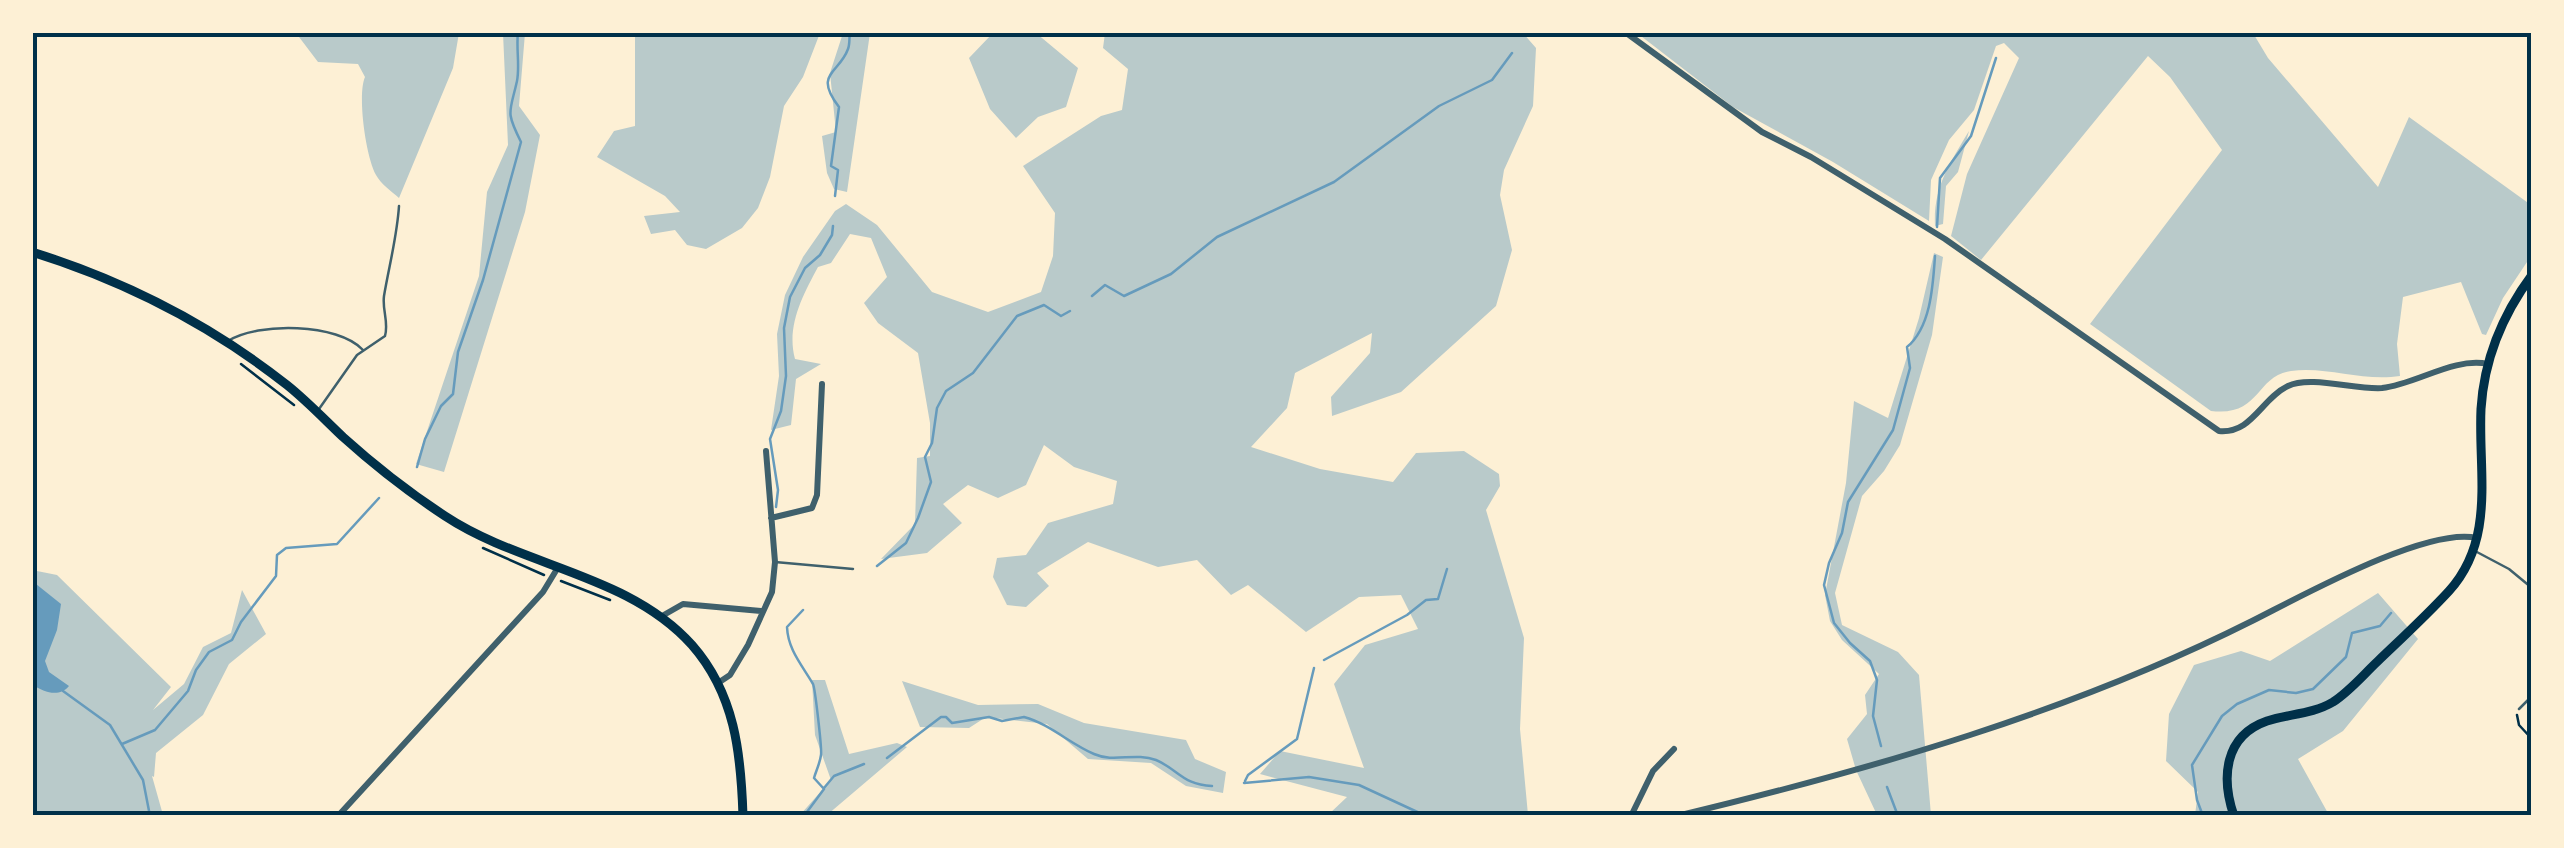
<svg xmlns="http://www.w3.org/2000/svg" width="2564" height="848" viewBox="0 0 2564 848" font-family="'DejaVu Sans',sans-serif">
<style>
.green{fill:#b9caca}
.water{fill:#669bbc}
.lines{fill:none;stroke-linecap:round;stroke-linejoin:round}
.stream{stroke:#669bbc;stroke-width:2.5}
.path{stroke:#003049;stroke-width:2.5}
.service{stroke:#3f606c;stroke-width:2.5}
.minor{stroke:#3f606c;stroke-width:6}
.secondary{stroke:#003049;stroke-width:9}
.neatline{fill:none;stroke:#003049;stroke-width:4}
</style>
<rect width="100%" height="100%" fill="#fdf0d5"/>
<path class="green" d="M1522,32l14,16 -3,58 -29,64 -4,25 12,55 -16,56 -95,86 -69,24 -1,-19 39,-44 2,-20 -77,40 -8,35 -36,39 69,22 73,13 23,-29 48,-2 35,23 1,12 -14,24 38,128 -4,91 8,86h-200l19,-18 -87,-23 20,-23 84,17 -30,-84 31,-39 53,-16 -17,-34 -42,2 -53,35 -58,-47 -17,10 -34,-35 -39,7 -70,-25 -51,31 12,13 -23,21 -19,-2 -14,-28 4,-19 29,-3 22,-32 65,-19 4,-23 -43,-14 -30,-22 -18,40 -28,13 -30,-13 -25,19 19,19 -35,30 -46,6 34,-35 2,-66 13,-2v-33l-12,-70 -40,-30 -14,-20 23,-26 -16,-39 -21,-4 -19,29 -13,4c-15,28 -32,59 -23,92l26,5 -25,15 -5,46 -20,5 8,-54 -2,-42 8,-39 18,-38 32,-46 11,-7 31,21 55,67 56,20 53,-20 12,-36 2,-43 -32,-47 78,-50 21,-6 6,-41 -25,-21 2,-15z
M296,33h163l-6,35 -54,130c-8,-7 -18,-14 -23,-23 -10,-18 -19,-80 -11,-98l-7,-13 -40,-2z
M503,33h22l-6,73 21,29 -15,77 -81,260 -28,-8 63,-188 8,-84 21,-47z
M635,33h185l-17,44 -19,29 -14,71 -12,31 -16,20 -36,21 -19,-4 -12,-15 -24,4 -7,-18 36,-4 -15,-16 -68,-39 17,-26 21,-5z
M843,33h27l-23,159 -13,-3 -7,-16 -5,-37 14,-4 -6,-59z
M1036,33l42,35 -12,39 -28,10 -22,21 -26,-29 -21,-51 23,-24z
M1637,33h616l15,25 110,129 31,-70 122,88v51l-28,42 -17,37 -4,-1 -21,-52 -58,15 -6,47 3,32c-37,6 -73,-10 -109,-5 -36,5 -30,46 -80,40l-121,-87 132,-174 -52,-73 -22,-21 -167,204 -30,-24 16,-62 52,-116 -15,-15 -8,3 -22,64 -25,30 -18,40 -2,41 -96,-59 -100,-55z
M1969,131l-11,41 -12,14 -3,38 -8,2c-2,-39 15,-63 34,-95z
M1934,253l9,4 -11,78 -32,110 -16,26 -22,25 -27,97 7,32 56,27 21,23 12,140h-54l-21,-45 -9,-31 20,-25 -2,-19 14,-21 -37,-34 -12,-19 -5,-26 21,-112 8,-82 34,17 31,-100z
M37,571l20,4 114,112 -18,23 31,-26 19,-37 28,-14 11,-43 24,44 -37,30 -26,51 -47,38 -2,24 -2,-1 11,39 -130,1v-242z
M2378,593l40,46 -75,92 -45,28 31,56h-134l3,-23 -32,-31 3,-47 25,-49 47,-14 29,10z
M812,680h13l24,74 48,-11 10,4 -80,68h-27l31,-35 -16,-45z
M902,681l76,24 60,-1 46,19 102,17 9,19 31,13 -3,21 -37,-7 -35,-23 -63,-4 -41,-35 -61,-7 -17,11 -49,-1z"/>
<path class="water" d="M36,584l25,20 -4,26 -12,31 4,11 20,14c-10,12 -25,6 -36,-1l-1,-99z"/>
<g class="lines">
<path class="stream" d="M835,196l3,-26 -7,-4 8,-59c-26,-34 0,-33 9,-58 2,-5 1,-11 2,-17
M1937,227l3,-49 31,-42 25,-78
M1092,296l13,-11 19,11 47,-22 46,-37 117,-55 105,-76 53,-26 20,-27
M417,467l8,-28 16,-33 12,-12 5,-42 25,-72 38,-138c-16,-32 -11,-29 -4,-61 3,-15 -1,-33 1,-49
M776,507l2,-17 -8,-51 11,-28 5,-35 -2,-48 6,-31 15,-29 15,-13 12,-20 1,-9
M877,566l29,-23 12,-25 13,-36 -6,-25 7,-14 5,-35 9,-17 27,-18 44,-57 27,-11 17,11 9,-5
M803,610l-16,17c1,23 15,38 26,57 2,4 9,64 8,71 -1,8 -5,16 -7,23l10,11 -20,27
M1324,660l83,-45 19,-15 12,-1 9,-30
M63,691l47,34 33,55 7,36
M122,744l33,-14 33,-39 8,-21 13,-18 23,-12 9,-18 35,-46 1,-21 9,-7 51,-4 42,-46
M1881,746l-8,-30 4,-36 -7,-19 -20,-18 -16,-20 -10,-38 5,-22 13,-30 6,-31 45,-72 17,-62 -3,-21c24,-20 26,-62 28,-91
M887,758l54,-41h5l6,6 37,-6 13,4 22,-4c26,7 46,27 70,37 20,9 41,-2 62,6 23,10 27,25 56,26
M1245,781l3,-6 49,-36 17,-71
M1244,783l65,-6 50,8 67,31
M1887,787l11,29
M824,788l10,-12 30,-12
M2203,816l-6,-16 -5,-35 30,-49 15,-12 32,-14 27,3 17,-4 33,-32 6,-24 28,-7 11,-13"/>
<path class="path" d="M241,364l53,41
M483,548l61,27
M561,581l49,19
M2517,715l2,10 13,14"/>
<path class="service" d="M228,341c30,-19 110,-18 135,9
M319,409l38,-54 28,-19c4,-14 -3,-26 -1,-40 5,-30 13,-59 15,-90
M2475,551l34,18 23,19
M775,562l78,7
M2519,709l13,-13"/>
<path class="minor" d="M1625,32l137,100 49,25 134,82 274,192c33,3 42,-32 69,-45 22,-11 68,4 94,2 35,-4 71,-31 106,-24
M771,518l41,-10 5,-13 5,-111
M662,616l21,-12 78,7
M718,683l12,-8 18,-30 24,-53 3,-30 -9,-111
M338,816l205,-224 14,-23
M1631,816l22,-45 21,-22
M1677,816c196,-47 394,-104 575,-195 48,-24 175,-95 225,-83"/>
<path class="secondary" d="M32,252c93,29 179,73 255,133 20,16 37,34 56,52 31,28 67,56 102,79 77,51 184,58 247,129 43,49 49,108 51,171
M2234,816c-13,-38 -10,-80 33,-95 22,-7 46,-7 66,-19 17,-11 31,-28 45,-41 24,-23 49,-46 71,-70 47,-52 29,-119 32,-182 3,-49 22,-95 51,-134"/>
</g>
<rect width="2564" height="848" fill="none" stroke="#fdf0d5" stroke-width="70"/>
<rect x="35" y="35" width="2494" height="778" class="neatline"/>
</svg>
